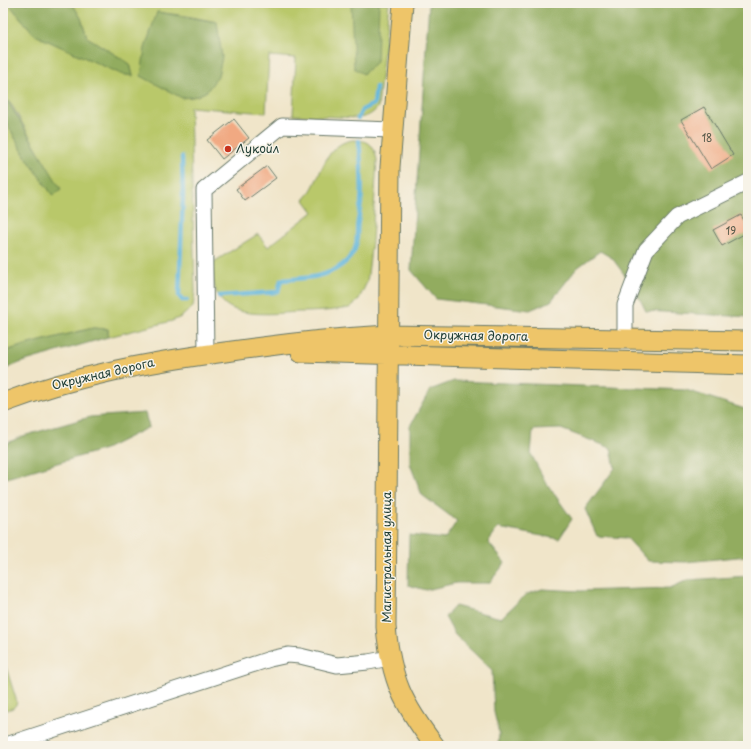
<svg xmlns="http://www.w3.org/2000/svg" width="751" height="749" viewBox="0 0 751 749" font-family="'Playpen Sans',sans-serif">
<style>
.green{fill:#b9c86a;stroke:#6c824f;fill-rule:evenodd}
.forest{fill:#92ac5e;stroke:#587449}
.lines{fill:none;stroke-linecap:round;stroke-linejoin:round}
.stream{stroke:#60b5dc;stroke-width:4.5}
.building{fill:#f1a982}
.minor-casing{stroke:#687868;stroke-width:17}
.major-casing{stroke:#687868;stroke-width:21}
.minor{stroke:#fff;stroke-width:15}
.major{stroke:#eec569;stroke-width:19}
.poi-dot{fill:#c8321e;stroke:#f7f3e8;stroke-width:1.5}
.labels{text-anchor:middle;stroke-width:3;stroke-linejoin:round;paint-order:stroke}
.number-label{font-size:10px;fill:#545848}
.poi-label{font-size:12px;fill:#1f3d34;stroke:#f7f3e8;text-anchor:start}
.street-label{font-size:12px;fill:#1f3d34;stroke:#f7f3e8}
</style>
<rect width="100%" height="100%" fill="#f7f3e8"/>
<filter id="ink" filterUnits="userSpaceOnUse"><feTurbulence type="fractalNoise" baseFrequency=".025" numOctaves="2"/><feDisplacementMap in="SourceGraphic" scale="8" xChannelSelector="R" yChannelSelector="G"/><feConvolveMatrix kernelMatrix="1 2 1 2 8 2 1 2 1" color-interpolation-filters="sRGB"/></filter>
<filter id="wash" filterUnits="userSpaceOnUse"><feTurbulence type="fractalNoise" baseFrequency=".012" numOctaves="4" result="noise"/><feDisplacementMap in="SourceGraphic" scale="16" xChannelSelector="R" yChannelSelector="G"/><feGaussianBlur stdDeviation="0.9" result="paint"/><feColorMatrix in="noise" values="0 0 0 0 0 0 0 0 0 0 0 0 0 0 0 0 0 1.4 0 .05"/><feComposite in="paint" operator="in"/></filter>
<g filter="url(#wash)">
<rect width="100%" height="100%" fill="#f0e5c9"/>
<path class="green" d="M3,3h5l27,32 86,39 12,2 -3,-12 -43,-27 -6,-19 -9,-15h317l-11,104c-5,7 -11,10 -20,11l-65,-3 3,-57 -27,-2 -3,57 -76,-6 5,185 -2,15 -12,10 -9,4 -64,16v-8l-15,-1 -68,17 -22,7v-236l21,38 29,41 7,-6 -47,-82 -7,-9 -3,3zM157,12l30,4 30,6 -10,69 -10,5 -9,2z
M352,140c17,0 21,3 25,20l-5,81 -5,41 -9,19 -9,7 -6,1c-15,2 -29,3 -44,3 -21,1 -62,7 -77,-11 -9,-9 -9,-25 -10,-38l46,-29 10,13 45,-35 -9,-12c18,-19 18,-55 48,-60z
M3,658l14,44c-2,7 -7,7 -14,9z"/>
<path class="forest" d="M8,3h64l9,15 6,19 43,27 3,12 -12,-2 -86,-39z
M351,3h28l-2,58 -14,13 -9,-6z
M429,3h319v314l-102,-6 -13,-25 -21,-28 -12,-7 -23,17 -26,33 -21,9 -94,-11 -25,-29z
M157,12l60,10 5,35 -4,19 -11,15 -10,5 -15,2 -41,-22 4,-28z
M6,98l55,91 -8,7 -29,-42 -21,-38v-15z
M93,328l15,1v8l-86,25 -19,8v-18l22,-7z
M454,381l232,9 62,20v146l-62,6 -38,-1 -21,-23 -30,-2 -12,-27 30,-41 -4,-20 -50,-19 -28,1 -2,24 14,27 27,38 -13,20 -61,-11 -10,14 17,21 -16,20h-33l-30,7 -18,-5 1,-50 36,4 12,-18 -35,-26 -12,-31v-38l20,-36z
M145,413l4,14 -44,22 -102,30v-34l20,-9 67,-19z
M748,576v170h-250l1,-13 -5,-21 -2,-42 -37,-35 -10,-18 10,-11 46,12 24,-23 17,-6 38,2 90,-3 18,-8z"/>
<g class="lines">
<path class="stream" d="M358,118l4,-8 12,-6 2,-17
M182,157l1,38 -4,101 3,4h5
M219,296l59,-4 3,-12c22,-2 42,-1 61,-15 5,-4 10,-9 12,-14 5,-10 2,-20 4,-30 1,-6 2,-12 3,-18 2,-21 0,-41 -2,-62"/>
</g>
<g id="blocks">
<path class="building" d="M704,107l29,48 -22,14 -30,-49z
M234,119l15,19 -27,21 -15,-19z
M267,166l9,12 -31,23 -9,-12z
M741,215l7,13v4l-26,14 -9,-16z"/>
</g>
</g>
<g filter="url(#ink)">
<use href="#blocks" fill-opacity="0" stroke="#687868" stroke-width="1"/>
<g class="lines">
<g class="minor-casing">
<path id="minor" d="M625,339v-34l21,-55 31,-33 71,-35
M206,354l-2,-164 78,-64 110,4
M3,746l267,-87 18,-4 12,1 37,9 31,-3 22,-4"/>
</g>
<g class="major-casing">
<path id="major" d="M403,3l-13,164 -4,460c5,53 17,77 49,119
M301,352l447,13
M3,403c71,-27 146,-41 222,-51 54,-8 109,-14 163,-17l360,6"/>
</g>
<use href="#minor" class="minor"/>
<use href="#major" class="major"/>
</g>
</g>
<circle class="poi-dot" cx="228" cy="149" r="4"/>
<g class="labels">
<g class="number-label">
<text x="707" y="142">18</text>
<text x="731" y="235">19</text>
</g>
<g class="poi-label">
<text x="236" y="153">Лукойл</text>
</g>
<g class="street-label">
<text transform="translate(476 336) rotate(1)" y="4">Окружная дорога</text>
<text transform="translate(103 374) rotate(-13)" y="4">Окружная дорога</text>
<text transform="translate(387 557) rotate(-90)" y="4">Магистральная улица</text>
</g>
</g>
<rect width="751" height="749" fill="none" stroke="#f7f3e8" stroke-width="16"/>
</svg>
